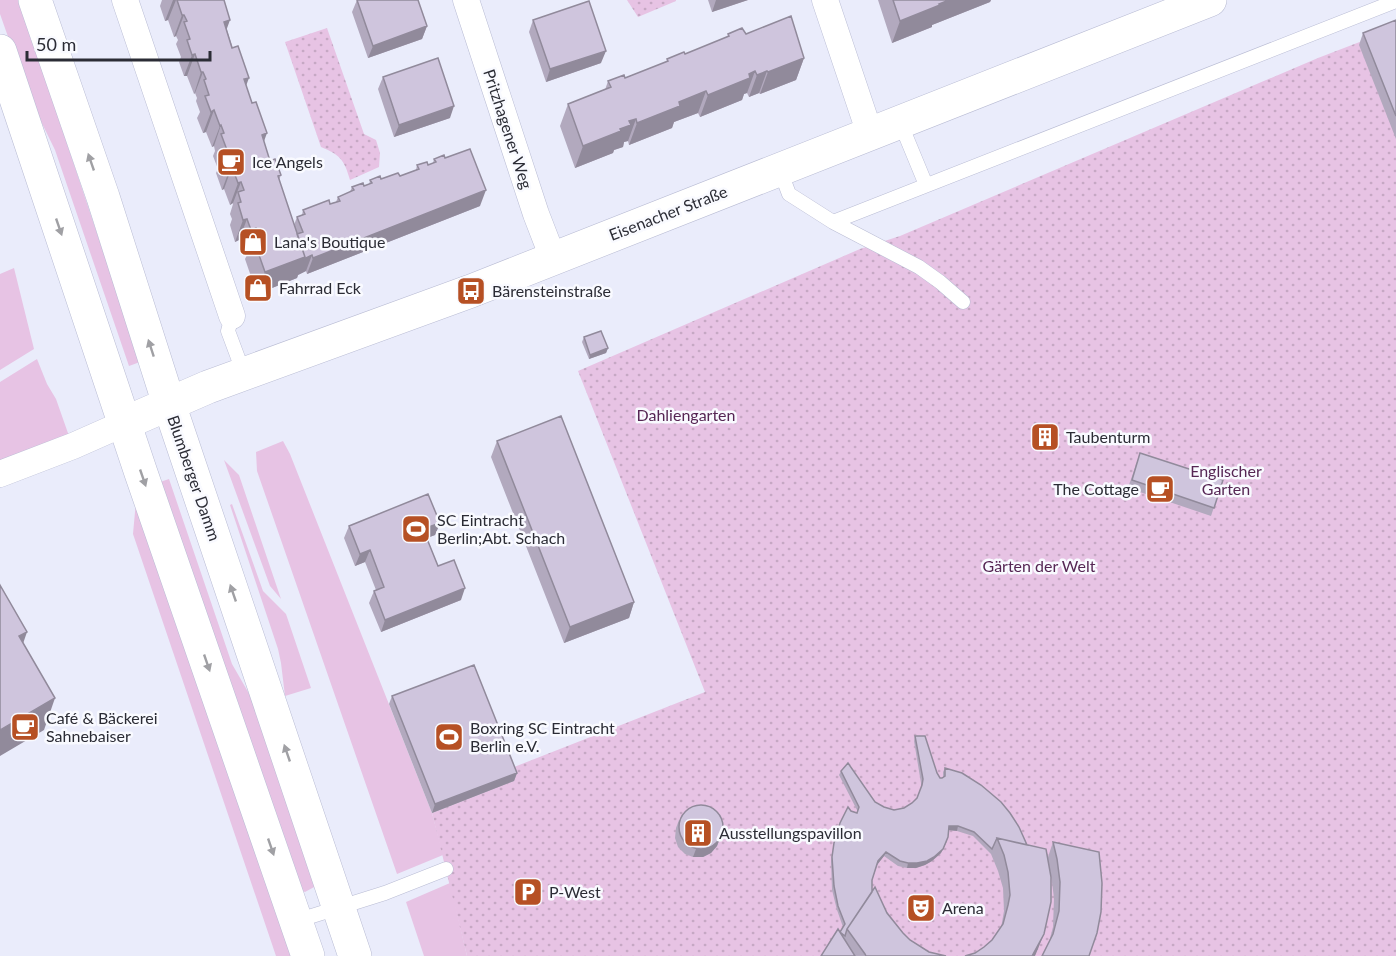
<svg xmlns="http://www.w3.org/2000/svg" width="1396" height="956" viewBox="0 0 1396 956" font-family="Lato,sans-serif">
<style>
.grass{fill:#e7c3e4}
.park{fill:url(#park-dots)}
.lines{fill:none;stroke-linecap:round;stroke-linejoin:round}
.lane-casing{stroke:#b9bcd4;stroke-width:15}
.street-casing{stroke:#b9bcd4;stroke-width:27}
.secondary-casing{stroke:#b9bcd4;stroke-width:34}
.lane{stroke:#fff;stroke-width:14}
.street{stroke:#fff;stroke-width:26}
.secondary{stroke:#fff;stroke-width:33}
.wall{fill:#b2a9be}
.shaded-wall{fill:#918a9b}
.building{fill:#cfc5dd;stroke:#918a9b;stroke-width:1.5}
.oneway{fill:#a0a0a4}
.labels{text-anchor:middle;stroke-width:5;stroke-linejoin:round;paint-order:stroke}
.street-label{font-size:16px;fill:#2b2c35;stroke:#f9faff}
.poi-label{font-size:16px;fill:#2b2c35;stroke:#f9faff;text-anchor:start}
.park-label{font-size:16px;fill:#562654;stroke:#f9faff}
</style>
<defs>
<pattern id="park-dots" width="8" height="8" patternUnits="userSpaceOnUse" patternTransform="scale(1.5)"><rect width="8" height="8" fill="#e7c3e4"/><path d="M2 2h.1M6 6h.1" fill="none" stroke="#c6a8c4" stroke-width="1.8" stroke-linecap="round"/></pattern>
</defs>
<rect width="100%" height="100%" fill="#eaecfb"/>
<path class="grass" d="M0,0h19l121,362 -11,4 -74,-216 -23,-47 -20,-55 -12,-34z
M14,268l20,81 -34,21v-96z
M37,359l10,25 9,15 13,37 -69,27v-81z
M283,441l7,13 142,359 11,42 -46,19 -140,-403 -1,-19z
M224,460l15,15 42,124 -11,-13z
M169,479l63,185 27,47 57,175 -11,6 -3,-1 -145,-408z
M136,501l155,455h-15l-143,-422z
M232,504l31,87 23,23 25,74 -26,8 -4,-33 -3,-14 -48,-144z
M450,883l17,73h-43l-18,-54z"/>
<path class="park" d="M627,0h49v1l-38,16z
M327,28l37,106 12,6 4,13 -1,14 -29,13c-6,-21 -10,-25 -29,-33l-36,-105z
M1396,28v928h-929l-35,-143 81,-32 -4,-12 196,-77 -127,-321 282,-122 40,-13 418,-178z"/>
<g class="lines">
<g class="lane-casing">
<path id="lane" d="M900,122l26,63
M780,170l9,24 44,28 86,45 21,15 23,20
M833,222l563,-221
M232,316l-4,15 16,43
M296,921l89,-28 61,-24"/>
</g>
<g class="street-casing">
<path id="street" d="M125,0l107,316
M466,0l70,214 17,44
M825,0l45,134
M0,474l73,-28 52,-23"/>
</g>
<g class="secondary-casing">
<path id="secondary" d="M35,0l68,197 66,207 186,552
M0,51l141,422 167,483
M125,423l83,-36 263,-96 739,-291"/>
</g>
<use href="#lane" class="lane"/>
<use href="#street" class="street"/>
<use href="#secondary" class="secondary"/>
</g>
<path class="wall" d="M162,0h62l3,30 43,131 11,14 -2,5 15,45 3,-8 5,-2 1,-5 33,-8 2,-5 12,-5 2,-5 12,-1 5,-1 1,-5 11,-1 19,-3 16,-6 1,-5h11l5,-2 1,-4 11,-1 35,48 -173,68 -1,-3 -8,4 -1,3 -40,16 -12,-35 4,-8 -1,-1 -5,2 -4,-12 -4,2 -5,-17 2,-6 -2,-5 3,-10v-1l-3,2 -6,-16 -2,1 -6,-17 2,-4 -5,-13 2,-5 -1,-5 -2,1 -6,-15 -3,1 -6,-15 3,-6 -4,-11 1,-3 -2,-5 -1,1 -7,-18h-3l-5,-14 2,-5 -5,-13 2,-4 -2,-4 -2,1 -6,-17 -3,1 -5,-15z
M357,0l70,26 -5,13 -54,19 -16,-46z
M708,0h40l-36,12z
M878,0h113l-1,2 -58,23v2l-40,16z
M533,20l68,43 -55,19 -17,-50z
M1396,20v119l-37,-94 4,-12z
M728,34h18l58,24 -8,22 -36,14 -1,-1 -10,4 -2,-4 -3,1 -2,6 -42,17 -2,-4 -24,9 -2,6 -43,17 -1,-4 -4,1 -1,5 -9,3 -1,3 -38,15 -15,-42 8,-22 37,-14 3,-9 17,-3 41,-16 1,-3 18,-5 42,-17z
M383,77l67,41 -56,19 -16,-48z
M584,337l24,11 -2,5 -17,6 -7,-17z
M1042,424l13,4 -6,17 -12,-4z
M497,441l137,161 -5,16 -65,25 -73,-186z
M1140,453l83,27 -12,36 -83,-28z
M440,523l-5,12 -8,3 11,28 23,34 -80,32 -12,-29 5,-12 2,-1 -11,-28 -10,4 -11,-28 5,-12z
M392,696l125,77 -3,8 -82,32 -43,-109z
M915,736l25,42h3v-6l2,-4 82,77 21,12 5,-15 46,10 -50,90 4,-15 1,-29 -3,-23 -3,-13 -10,88 -63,3 9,-6 8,-7 9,-12 3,-17 -1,-23 -5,-17 -7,-17 -18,-18 -16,-5 -8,-1 -8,23 -9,8 -7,4 -9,3h-9l-9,-2 -14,-10 -7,9 -5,15v12l31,41 7,7 19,12 17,4h-125l22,-29 -6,-17 -5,-20 -1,-29 2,-13 7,-25 11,-12 6,2 1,-1 -19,-37 2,-4 34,31 9,5 10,3 10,-2 8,-5 5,-5 4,-10v-5l-7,-42z
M679,820l41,18 -3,8 -6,7 -8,4h-10l-8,-3 -7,-7 -3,-9 1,-10z"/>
<path class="shaded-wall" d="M173,0h3l-8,20 -3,1z
M716,0h32l-36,12z
M949,0h42l-1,2 -58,23v2l-40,16 8,-22z
M182,15h2l-8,21 -2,1z
M230,20l-8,22 2,-20z
M427,26l-5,13 -54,19 5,-12z
M606,51l-5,12 -55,19 4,-13z
M195,54l-8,22h-3l8,-21z
M804,58l-8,22 -36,14 8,-22z
M755,71l-8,22 -3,1 -2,6 -42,17 8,-22z
M767,71l-8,22 -10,4 8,-22z
M201,72h2l-8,21 -1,1z
M249,78l-8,21 3,-20z
M706,91l-8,22 -24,9 -2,6 -43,17 8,-22 42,-21z
M454,106l-4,12 -56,19 5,-12z
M214,110l-8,22 -3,1 8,-21z
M636,119l-8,22 -4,1 -1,5 -9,3 -1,3 -38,15 8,-22 37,-17 9,-8z
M221,125l-7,21 -2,1 8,-21z
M267,133l-8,22 3,-20z
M232,167l-8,22 -2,1 8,-22z
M241,182l-8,21 -3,2 8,-22z
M486,190l-6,16 -173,68 6,-16z
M247,219l-8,21 -4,2 8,-22z
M256,228l-8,22 -5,2 8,-22z
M312,255l-6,16 -8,4 -1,3 -40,16 8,-22 40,-15z
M608,348l-2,5 -17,6 1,-4z
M440,523l-5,12 -16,6 4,-12z
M370,550l-5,12 -10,4 5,-12z
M465,588l-4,12 -80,32 4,-12z
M634,602l-5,16 -65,25 6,-16z
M27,632l-11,32 3,-28z
M55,698l-11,32 -44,26v-26z
M517,773l-3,8 -82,32 3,-9z
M949,826h9l-1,5 -9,-1z
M720,838l-3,8 -6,7 -8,4h-10l3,-8z
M947,841l-6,12 -9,8 -7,4 -9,3h-9l1,-5z
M886,852l-2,4 -7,9 1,-4z
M1044,934l-9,22h-3z"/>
<path class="building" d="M177,0h47l6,20 -6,2 8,26 6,-2 11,32 -5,1 8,24 4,-1 11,31 -5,2 8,26 5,-2 6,16 -3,1 27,81 -40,15 -12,-34 6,-3 -3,-7 -5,2 -4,-11 -4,1 -5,-17 3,-1 -3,-10 6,-2 -3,-8 -3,1 -6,-16 -2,1 -6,-17 3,-1 -6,-16 3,-1 -3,-8 -1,1 -6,-16 -3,2 -6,-16 4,-1 -5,-15 2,-1 -3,-7h-2l-6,-18 -3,1 -5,-15 3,-1 -6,-17 3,-1 -3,-6h-2z
M357,0h61l9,26 -54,20z
M893,0h56l-10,4 1,1 -40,16z
M589,1l17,50 -56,18 -17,-49z
M791,16l13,42 -36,14 -1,-1 -10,4 -2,-4 -6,3 1,4 -42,17 -2,-4 -27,11 1,4 -43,17 -1,-4 -7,2 2,4 -11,4 1,2 -38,15 -15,-42 43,-17 -3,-6 16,-6 1,3 43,-17 -1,-2 17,-7 1,2 44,-18 -1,-2 14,-6 4,6z
M1396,20v96l-33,-83z
M438,58l16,48 -55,19 -16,-48z
M470,149l16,41 -173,68 -1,-3 -8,4 1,-2 -8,-23 6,-2 -6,-15 8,-3 -2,-4 26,-10 1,4 10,-3 -2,-4 16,-7 -2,-3 11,-4 1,3 8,-3 -2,-3 10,-4 1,3 17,-6 2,3 19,-7 -2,-4 10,-3 1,3 8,-3 -2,-3 10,-4 1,3z
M601,331l7,17 -18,7 -6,-18z
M561,416l73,186 -64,25 -73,-186z
M1042,424l13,4 -5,13 -12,-4z
M1140,453l83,27 -9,28 -82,-28z
M428,494l12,29 -17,6 15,37 16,-6 11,28 -80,32 -11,-29 10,-4 -14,-37 -10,4 -11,-28z
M0,585l27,47 -8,4 36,62 -55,32z
M474,665l43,108 -82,31 -43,-108z
M915,736h10l12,37 3,5h2l3,-2v-8l17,5 19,12 20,17 9,11 9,14 8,18 -30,-7 -5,11 -18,-17 -16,-6h-9l-1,11 -5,12 -9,8 -7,4 -10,2h-9l-8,-2 -14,-9 -8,9 -6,19v12l-25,37 -2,7 -5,-4 5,-8 -7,-18 -4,-20 -2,-29 2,-14 6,-20 8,-16 3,4 6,2 2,-6 -18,-36 7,-8 27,39 9,5 10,3 10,-2 8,-5 5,-5 5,-13 1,-6z
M679 827a22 22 0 1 1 44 0a22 22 0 1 1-44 0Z
M997,838l49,11 5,28v25l-7,32 -12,22h-67l10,-3 9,-6 8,-7 11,-16 5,-19 2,-10 -2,-23 -4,-17z
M1053,842l46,10 3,31 -1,29 -4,21 -8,23h-47l11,-22 6,-23 1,-29 -3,-23z
M875,887l12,26 16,20 7,7 19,12 17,4h-80l-1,-2 -18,-25z
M838,929l17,27h-34z"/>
<defs><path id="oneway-solid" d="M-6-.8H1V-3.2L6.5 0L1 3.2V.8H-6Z" transform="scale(1.5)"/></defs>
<g class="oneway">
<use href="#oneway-solid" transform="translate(91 162) rotate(-109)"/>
<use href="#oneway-solid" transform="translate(59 227) rotate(71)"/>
<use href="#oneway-solid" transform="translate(151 348) rotate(-108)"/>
<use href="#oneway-solid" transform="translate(143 478) rotate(71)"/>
<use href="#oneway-solid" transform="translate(233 593) rotate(-109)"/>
<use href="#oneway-solid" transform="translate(207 663) rotate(71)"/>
<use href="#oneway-solid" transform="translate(287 753) rotate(-109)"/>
<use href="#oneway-solid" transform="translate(271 847) rotate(71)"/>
</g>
<defs>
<g id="cafe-square" transform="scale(1.5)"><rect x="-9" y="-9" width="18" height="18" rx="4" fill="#b65024" stroke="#f9faff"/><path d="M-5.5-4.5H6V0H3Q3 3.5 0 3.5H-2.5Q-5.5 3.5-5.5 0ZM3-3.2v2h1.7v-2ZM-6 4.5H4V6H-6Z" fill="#fff"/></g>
<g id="shop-square" transform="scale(1.5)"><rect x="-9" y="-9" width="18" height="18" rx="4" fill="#b65024" stroke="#f9faff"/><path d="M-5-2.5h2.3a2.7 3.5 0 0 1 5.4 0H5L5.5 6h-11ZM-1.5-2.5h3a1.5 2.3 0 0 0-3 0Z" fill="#fff"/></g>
<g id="bus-square" transform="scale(1.5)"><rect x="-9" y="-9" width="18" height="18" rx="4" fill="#b65024" stroke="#f9faff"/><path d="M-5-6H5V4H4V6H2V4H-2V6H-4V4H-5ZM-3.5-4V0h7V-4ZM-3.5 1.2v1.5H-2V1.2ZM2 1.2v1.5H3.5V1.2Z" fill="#fff"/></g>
<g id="building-square" transform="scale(1.5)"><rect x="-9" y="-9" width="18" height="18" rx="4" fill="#b65024" stroke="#f9faff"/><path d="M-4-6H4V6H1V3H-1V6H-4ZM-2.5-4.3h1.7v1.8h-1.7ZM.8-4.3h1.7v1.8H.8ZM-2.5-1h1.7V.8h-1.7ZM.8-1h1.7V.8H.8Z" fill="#fff"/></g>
<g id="stadium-square" transform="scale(1.5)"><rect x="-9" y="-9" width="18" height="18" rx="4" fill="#b65024" stroke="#f9faff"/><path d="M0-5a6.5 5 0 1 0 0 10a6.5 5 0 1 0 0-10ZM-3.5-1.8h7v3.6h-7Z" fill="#fff"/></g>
<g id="parking-square" transform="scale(1.5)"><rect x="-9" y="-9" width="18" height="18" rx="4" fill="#b65024" stroke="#f9faff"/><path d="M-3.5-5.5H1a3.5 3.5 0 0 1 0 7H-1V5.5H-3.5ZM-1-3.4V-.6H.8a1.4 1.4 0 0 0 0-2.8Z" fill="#fff"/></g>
<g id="theatre-square" transform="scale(1.5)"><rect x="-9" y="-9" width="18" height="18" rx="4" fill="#b65024" stroke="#f9faff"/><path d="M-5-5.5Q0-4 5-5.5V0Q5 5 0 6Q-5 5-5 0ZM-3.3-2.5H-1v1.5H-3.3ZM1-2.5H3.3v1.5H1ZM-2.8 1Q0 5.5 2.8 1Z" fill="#fff"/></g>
</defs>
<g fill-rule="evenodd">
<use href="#cafe-square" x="231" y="162"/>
<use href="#shop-square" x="253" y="242"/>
<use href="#shop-square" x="258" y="288"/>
<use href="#bus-square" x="471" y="291"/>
<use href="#building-square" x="1045" y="437"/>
<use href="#cafe-square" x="1160" y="489"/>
<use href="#stadium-square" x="416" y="529"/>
<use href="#cafe-square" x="25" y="727"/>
<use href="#stadium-square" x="449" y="737"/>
<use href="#building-square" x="698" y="833"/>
<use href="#parking-square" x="528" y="892"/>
<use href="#theatre-square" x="921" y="908"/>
</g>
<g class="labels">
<g class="street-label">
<text transform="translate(508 129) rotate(72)" y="6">Pritzhagener Weg</text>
<text transform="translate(668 213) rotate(-21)" y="6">Eisenacher Straße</text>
<text transform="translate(194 478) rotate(71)" y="6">Blumberger Damm</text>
</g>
<g class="poi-label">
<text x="252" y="168">Ice Angels</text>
<text x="274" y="248">Lana's Boutique</text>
<text x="279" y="294">Fahrrad Eck</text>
<text x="492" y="297">Bärensteinstraße</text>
<text x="1066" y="443">Taubenturm</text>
<text x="1139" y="495" text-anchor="end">The Cottage</text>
<text x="437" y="526">SC Eintracht<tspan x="437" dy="18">Berlin;Abt. Schach</tspan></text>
<text x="46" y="724">Café &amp; Bäckerei<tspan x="46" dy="18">Sahnebaiser</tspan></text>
<text x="470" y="734">Boxring SC Eintracht<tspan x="470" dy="18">Berlin e.V.</tspan></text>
<text x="719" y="839">Ausstellungspavillon</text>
<text x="549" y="898">P-West</text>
<text x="942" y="914">Arena</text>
</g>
<g class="park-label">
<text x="686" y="421">Dahliengarten</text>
<text x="1226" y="477">Englischer<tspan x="1226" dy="18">Garten</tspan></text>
<text x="1039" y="572">Gärten der Welt</text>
</g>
</g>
<path d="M27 51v9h183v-9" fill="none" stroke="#2b2c35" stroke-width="3"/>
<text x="36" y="51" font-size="18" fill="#2b2c35" stroke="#f9faff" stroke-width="4.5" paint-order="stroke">50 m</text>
</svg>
